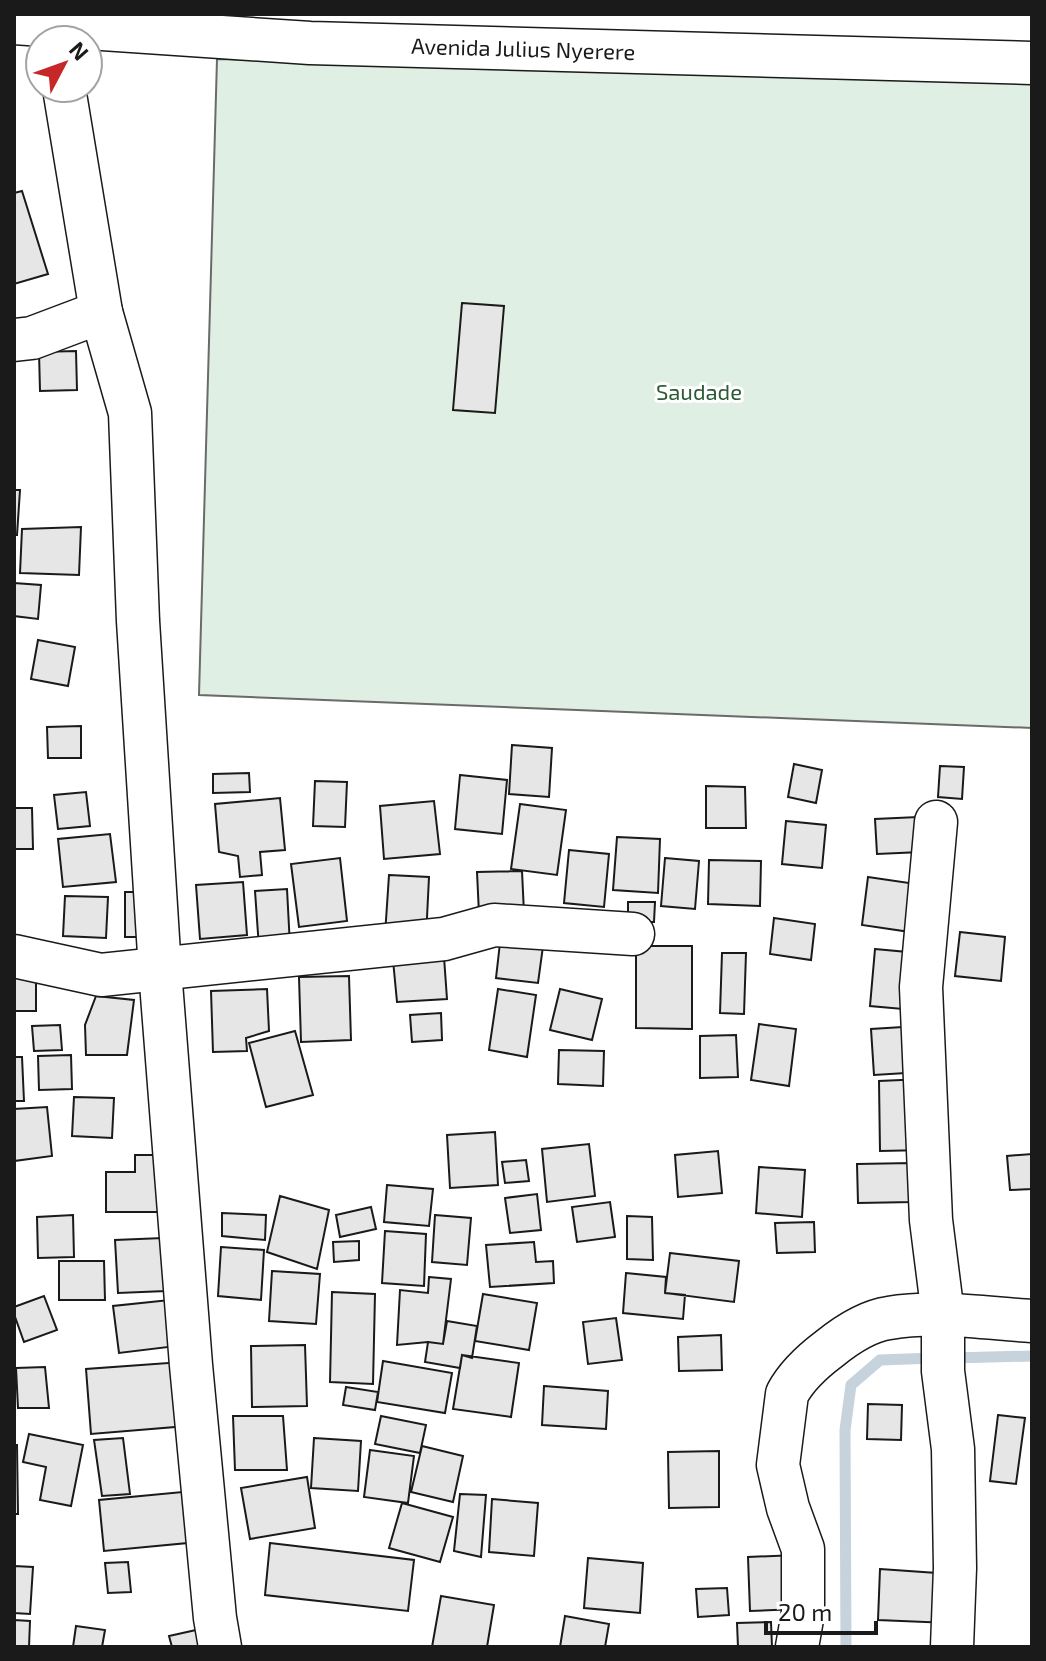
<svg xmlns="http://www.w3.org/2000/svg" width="1046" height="1661" viewBox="0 0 1046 1661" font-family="'Exo 2',sans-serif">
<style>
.green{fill:#e0efe3;stroke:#6a6a6a;stroke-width:2}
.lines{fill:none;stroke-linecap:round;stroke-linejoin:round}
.stream{stroke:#c6d2dc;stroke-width:11}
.building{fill:#e6e6e6;stroke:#1a1a1a;stroke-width:2}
.minor-casing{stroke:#1a1a1a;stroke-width:45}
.minor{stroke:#fff;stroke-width:42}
.labels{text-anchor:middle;stroke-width:6;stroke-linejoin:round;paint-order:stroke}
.street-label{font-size:22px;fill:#1a1a1a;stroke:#fff}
.park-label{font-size:22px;fill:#2b5a34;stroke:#fff}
</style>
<rect width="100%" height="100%" fill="#fff"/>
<path class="green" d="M217,59l815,17v652l-833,-33z"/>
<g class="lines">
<path class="stream" d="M952,1358l80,-2
M846,1647l-1,-217 6,-45 29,-25 54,-2"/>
</g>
<path class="building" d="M22,191l26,83 -34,10v-91z
M462,303l42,3 -9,107 -42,-3z
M76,351l1,39 -37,1 -1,-39z
M14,490h6l-3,45h-3z
M81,527l-2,48 -59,-2 2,-44z
M14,583l27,2 -3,34 -24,-3z
M38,640l37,7 -7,39 -37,-7z
M81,726v32h-33l-1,-31z
M512,745l40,3 -3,49 -40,-3z
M794,764l28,6 -6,33 -28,-6z
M940,766l24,1 -2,32 -24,-2z
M249,773l1,19 -37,1v-19z
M460,775l47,5 -5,54 -47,-5z
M315,781l32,1 -2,45 -32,-1z
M706,786l39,1 1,41h-40z
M86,792l4,34 -32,3 -4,-34z
M280,798l5,52 -25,2 2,23 -22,2 -2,-21 -19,-4 -4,-48z
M434,801l6,53 -56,5 -4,-53z
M520,804l46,6 -9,65 -46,-6z
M14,808h18l1,41h-19z
M918,817l3,35 -44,2 -2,-35z
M786,821l40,4 -4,43 -40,-4z
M110,834l6,48 -53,5 -5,-48z
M617,837l43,2 -2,54 -45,-3z
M569,850l40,4 -5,53 -40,-4z
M340,858l7,63 -48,6 -8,-63z
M665,858l34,3 -4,48 -34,-3z
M709,860l52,1 -1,45 -52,-2z
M522,871l2,42 -45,1 -2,-42z
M389,875l40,2 -3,61 -41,-3z
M868,877l55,8 -6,48 -55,-8z
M243,882l4,53 -47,4 -4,-54z
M287,889l3,57 -31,2 -4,-57z
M125,892h22v45h-22z
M65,896l43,1 -2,41 -43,-2z
M628,902h27l-1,20h-26z
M774,918l41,6 -4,36 -41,-6z
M960,932l45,5 -4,44 -46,-5z
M501,934l43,5 -6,44 -42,-5z
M636,946h56v83l-56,-1z
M875,949l43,4 -4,57 -44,-4z
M722,953h24l-2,61 -24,-1z
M444,957l3,42 -50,3 -4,-42z
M14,976h22v35h-22z
M349,976l2,64 -50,2 -2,-65z
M267,989l2,42 -23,7 1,13 -34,1 -2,-61z
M498,989l38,6 -9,62 -38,-7z
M560,989l42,10 -10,41 -42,-10z
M96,996l38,4 -7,55h-41l-1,-30z
M441,1013l1,27 -30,2 -2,-27z
M759,1024l37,5 -7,57 -38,-6z
M60,1025l2,25 -28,1 -2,-25z
M919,1026l3,46 -48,3 -3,-46z
M295,1031l18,64 -47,12 -17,-64z
M736,1035l2,42 -38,1v-42z
M559,1050l45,1 -1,35 -45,-2z
M71,1055l1,34 -33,1 -1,-34z
M14,1057h8l2,44h-10z
M924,1079l2,71 -46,1 -1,-70z
M74,1097l40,1 -2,40 -40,-2z
M47,1107l5,49 -38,5v-52z
M495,1132l3,53 -48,3 -3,-53z
M589,1144l6,52 -48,6 -5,-53z
M718,1151l4,42 -44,4 -3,-42z
M1032,1154v35l-22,1 -3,-34z
M135,1155h25v57h-54v-40h29z
M526,1160l3,21 -24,2 -3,-21z
M912,1163l1,39 -55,1 -1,-39z
M759,1167l46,3 -3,47 -46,-4z
M387,1185l46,4 -4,37 -45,-4z
M537,1194l4,36 -31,3 -5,-35z
M280,1196l49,14 -12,59 -50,-17z
M610,1202l5,35 -38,5 -5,-35z
M371,1207l5,22 -36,8 -4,-22z
M222,1213l44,2 -1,25 -43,-4z
M73,1215l1,42 -36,1 -1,-41z
M435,1215l36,3 -4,47 -35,-3z
M627,1216l25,1 1,43 -26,-1z
M814,1222l1,30 -38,1 -2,-30z
M385,1231l41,3 -2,52 -42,-3z
M163,1238l3,53 -48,2 -3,-53z
M359,1241v19l-25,2 -1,-20z
M534,1242l2,20 17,-1 1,22 -64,4 -4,-42z
M221,1247l43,3 -3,50 -43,-4z
M670,1253l69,8 -5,41 -69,-9z
M59,1261h45l1,39h-46z
M272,1271l48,3 -4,50 -47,-3z
M626,1273l40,4 -1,16 20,2 -2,24 -60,-6z
M429,1277l22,2 -8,65 -15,-2 -31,3 3,-55 28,3z
M332,1292l43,2 -2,90 -43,-2z
M483,1294l54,9 -8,47 -54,-9z
M44,1296l13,34 -33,12 -10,-28v-7z
M179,1299l6,46 -66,8 -6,-47z
M616,1318l6,42 -34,4 -5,-42z
M447,1321l30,5 -5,32 -10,-3 -2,13 -35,-6 3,-20 15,2z
M721,1335l1,35 -43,1 -1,-34z
M305,1345l2,61 -55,1 -1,-61z
M462,1355l57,8 -8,54 -58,-8z
M383,1361l69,12 -7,40 -68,-11z
M182,1362l5,64 -96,8 -5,-65z
M45,1367l4,41h-31l-2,-40z
M544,1386l64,5 -2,38 -64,-4z
M346,1387l32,5 -3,18 -32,-5z
M868,1404l34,1 -1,35 -34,-1z
M998,1415l27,3 -9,66 -26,-3z
M233,1416h50l4,54h-52z
M381,1416l45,9 -6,28 -45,-9z
M29,1434l54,11 -12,61 -31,-6 6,-33 -23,-5z
M123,1438l7,56 -28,2 -8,-56z
M314,1438l47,3 -3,50 -47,-3z
M14,1445h3l1,69h-4z
M422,1446l41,10 -10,46 -42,-10z
M370,1450l44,6 -6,47 -44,-6z
M719,1451v56l-50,1 -1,-56z
M307,1477l8,51 -65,11 -9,-51z
M193,1491l5,51 -94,9 -5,-51z
M460,1494l26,1 -5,62 -27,-6z
M492,1499l46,4 -4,53 -45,-4z
M402,1503l51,14 -13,45 -51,-14z
M270,1543l144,17 -6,51 -143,-16z
M796,1555l2,54 -48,2 -2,-54z
M588,1558l55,5 -3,50 -56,-5z
M128,1562l3,30 -23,1 -3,-30z
M14,1566l19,1 -3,47 -16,-1z
M880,1569l71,5 -2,49 -71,-3z
M727,1588l2,27 -31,2 -2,-28z
M441,1596l53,9 -7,42h-55z
M565,1616l44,8 -4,23h-45z
M14,1620l16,1 -1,26h-15z
M771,1622l1,25h-34l-1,-24z
M76,1626l29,4 -3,17h-29z
M196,1630l3,17h-27l-3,-11z"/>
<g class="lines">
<g class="minor-casing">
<g id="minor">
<path id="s1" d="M14,23l296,20 722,20"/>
<path d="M64,88l37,224 29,101 8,208 22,349 31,395 24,253 5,29"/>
<path d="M14,340l18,-2 69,-26"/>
<path d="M936,822l-15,165 10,233 12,95v56l10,78 2,119 -3,79"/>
<path d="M14,956l87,19 343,-36 50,-14 139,9"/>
<path d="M797,1647l6,-34v-64l-15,-41 -10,-43 9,-71c9,-17 26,-33 42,-45 16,-13 39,-28 60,-31 47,-8 96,0 143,3"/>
</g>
</g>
<use href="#minor" class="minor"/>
</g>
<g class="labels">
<g class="street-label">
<text dy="8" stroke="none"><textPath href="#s1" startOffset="510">Avenida Julius Nyerere</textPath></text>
</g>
<g class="park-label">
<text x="699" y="400">Saudade</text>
</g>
</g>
<rect width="1046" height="1661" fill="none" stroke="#1a1a1a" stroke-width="32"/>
<g transform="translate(64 64) rotate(49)"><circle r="38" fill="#ffffff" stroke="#a3a3a3" stroke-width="2"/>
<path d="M0-6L14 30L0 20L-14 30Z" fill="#c62828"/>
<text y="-12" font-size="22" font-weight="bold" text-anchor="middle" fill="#1a1a1a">N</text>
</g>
<path d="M766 1621v12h110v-12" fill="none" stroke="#1a1a1a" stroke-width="4"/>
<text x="778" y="1621" font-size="24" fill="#1a1a1a" stroke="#ffffff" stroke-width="6" paint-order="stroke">20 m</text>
</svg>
